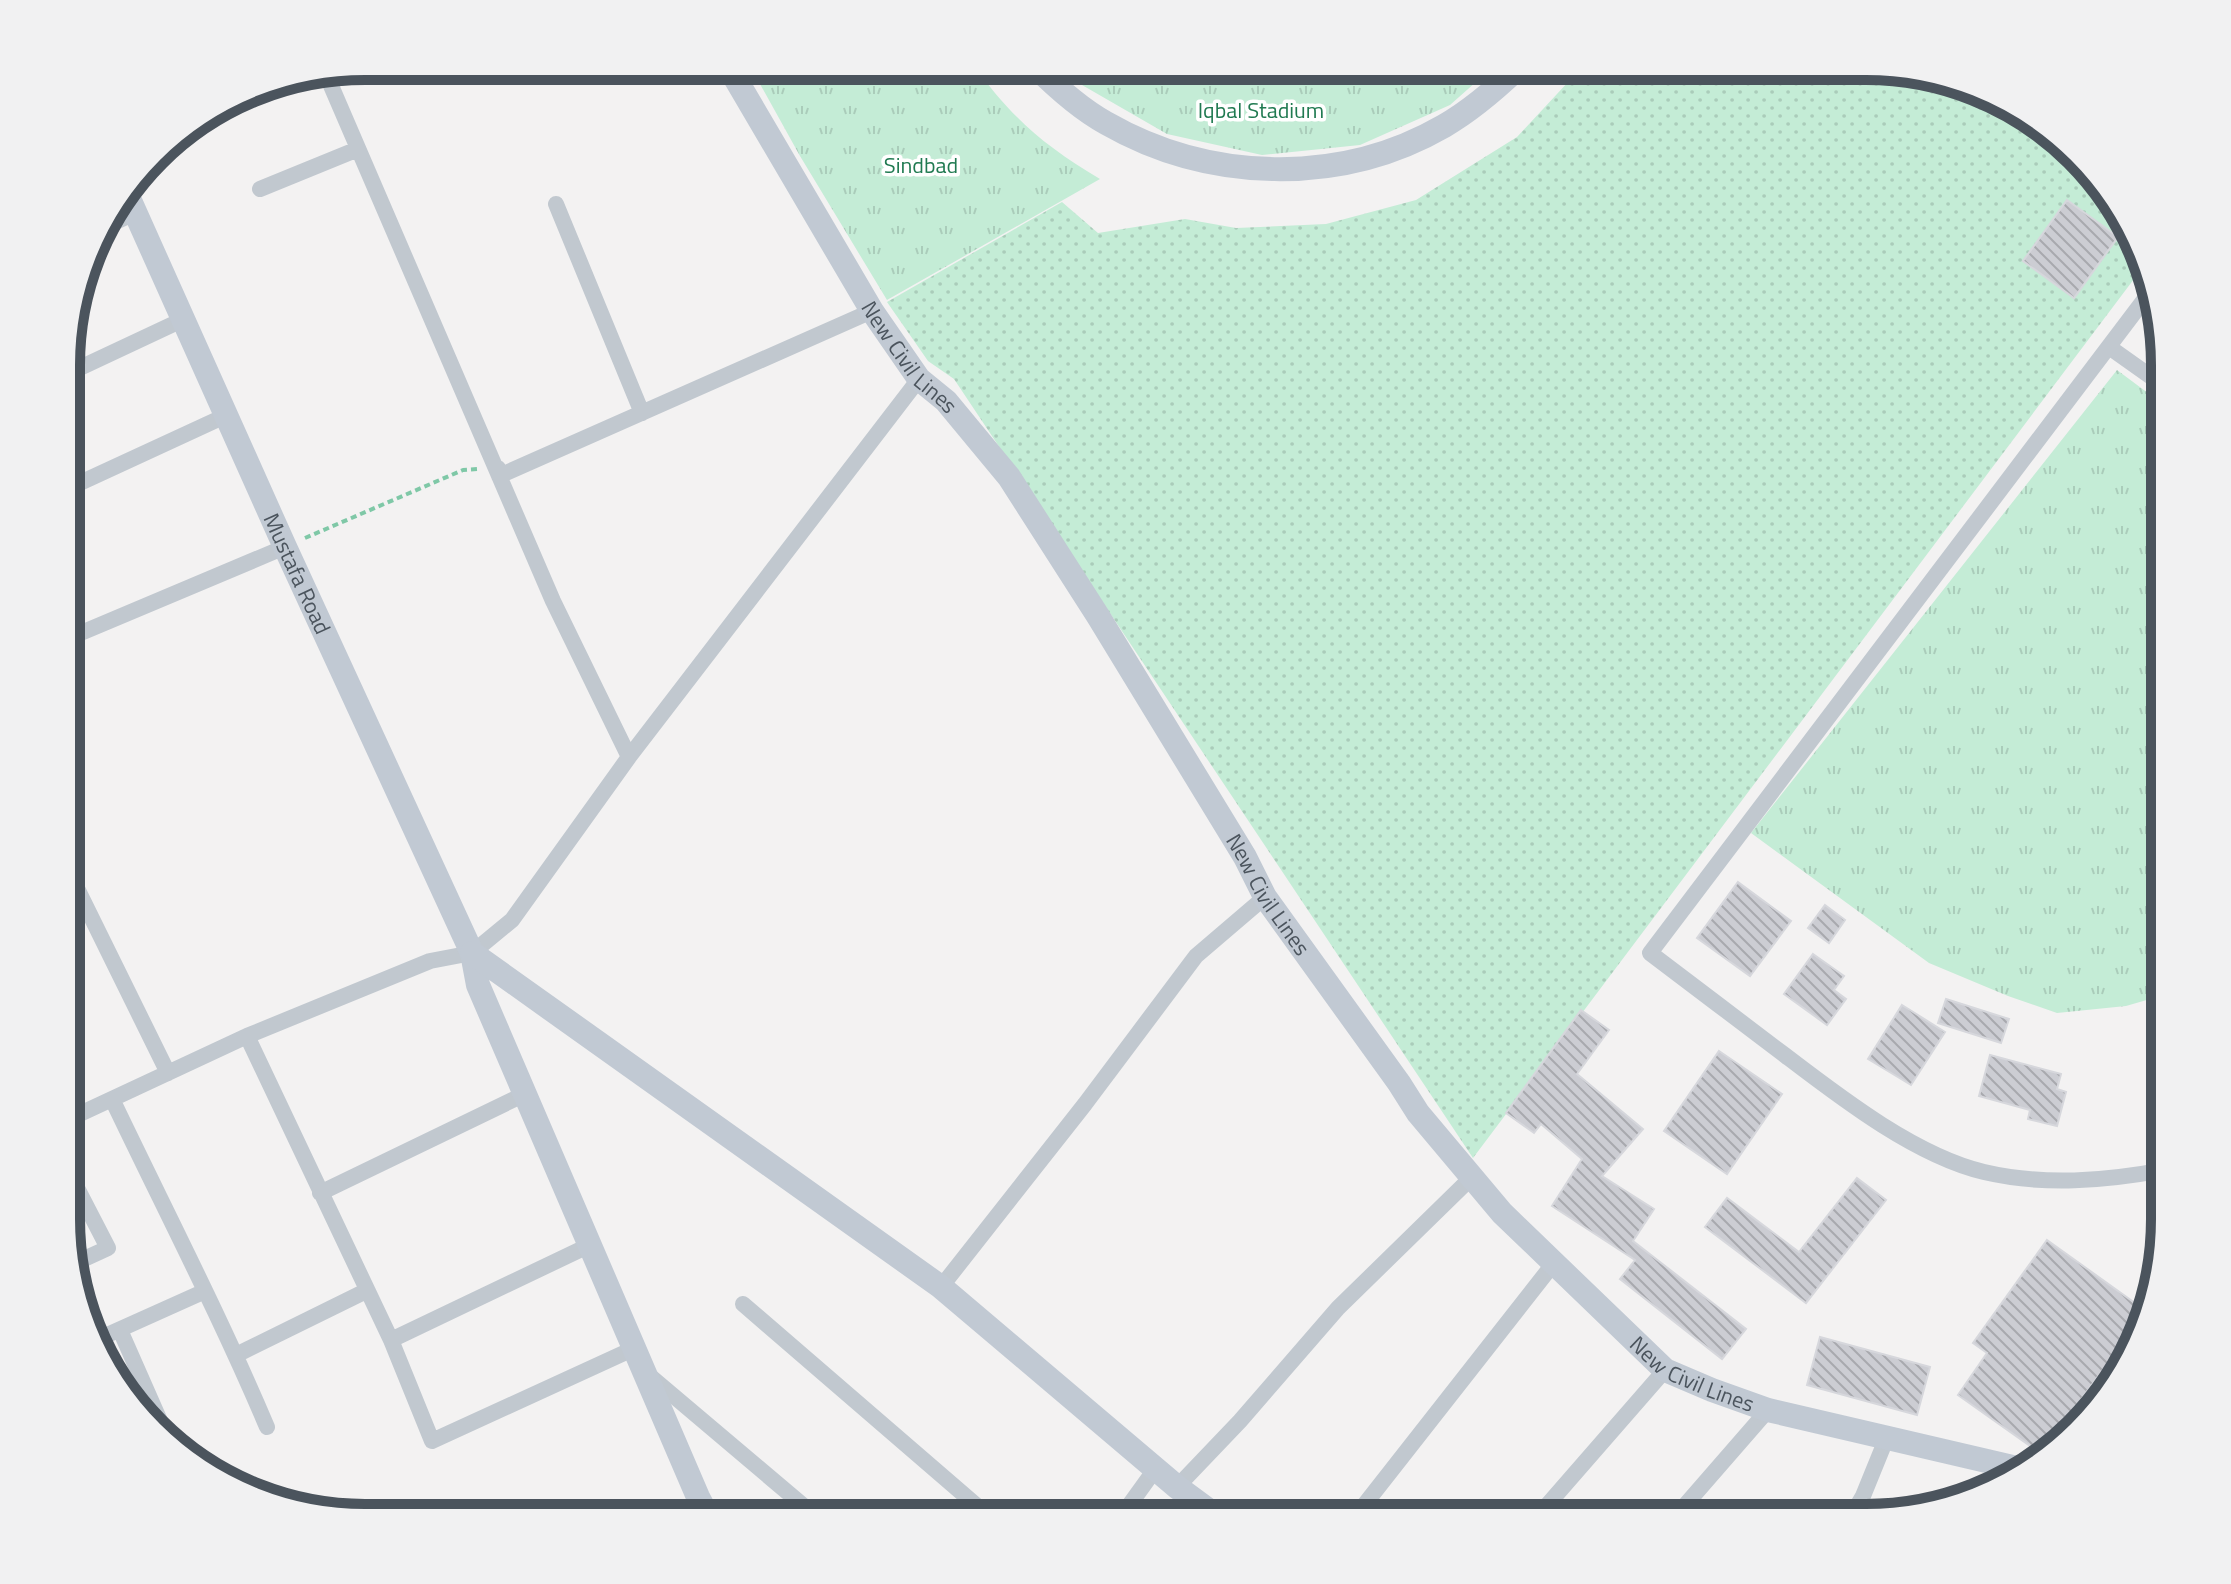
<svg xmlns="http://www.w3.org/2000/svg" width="2231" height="1584" viewBox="0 0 2231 1584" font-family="'Titillium Web',sans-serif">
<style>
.grass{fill:url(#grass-dots)}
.park{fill:url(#park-tufts)}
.building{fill:url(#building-back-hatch);stroke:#d6d7dc;stroke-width:2}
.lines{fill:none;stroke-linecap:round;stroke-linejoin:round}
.path{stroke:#7fc8a7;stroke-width:4;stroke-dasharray:6 4;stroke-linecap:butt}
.street{stroke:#c1c8cf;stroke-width:16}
.secondary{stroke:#c1c9d3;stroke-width:24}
.labels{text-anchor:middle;stroke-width:7;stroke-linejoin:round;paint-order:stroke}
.park-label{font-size:22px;fill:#207a51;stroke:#fff}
.street-label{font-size:22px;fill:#4b545d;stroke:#fff}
.rim{fill:none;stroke:#4b545d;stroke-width:10}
</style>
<defs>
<pattern id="grass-dots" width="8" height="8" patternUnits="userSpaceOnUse" patternTransform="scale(2)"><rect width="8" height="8" fill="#c4ecd6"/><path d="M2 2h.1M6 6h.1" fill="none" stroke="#aaccba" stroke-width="1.8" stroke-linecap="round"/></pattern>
<pattern id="park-tufts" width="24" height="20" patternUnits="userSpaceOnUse" patternTransform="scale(2)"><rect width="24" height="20" fill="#c4ecd6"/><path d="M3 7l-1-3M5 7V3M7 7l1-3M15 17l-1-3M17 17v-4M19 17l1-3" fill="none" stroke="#aaccba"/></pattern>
<pattern id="building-back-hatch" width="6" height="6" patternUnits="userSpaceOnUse" patternTransform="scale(2)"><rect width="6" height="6" fill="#cccdd3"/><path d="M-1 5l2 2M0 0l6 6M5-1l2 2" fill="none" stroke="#a8a9ae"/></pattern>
</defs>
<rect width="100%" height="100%" fill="#f3f2f2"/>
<path class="grass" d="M1583,66l302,1 78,15 85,46 86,104 9,35 -670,891 -519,-779 -26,-18 -41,-59 175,-100 36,31 87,-14 51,9 90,-4 90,-24 101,-63z"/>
<path class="park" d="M750,66h224c38,52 70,80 126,113l-213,121 -87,-144z
M1066,66h428l-44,39 -90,40 -98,10 -95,-21 -85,-49z
M2117,370l47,35v590l-38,11 -69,7 -49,-17 -79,-33 -178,-130z"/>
<path class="building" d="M2067,200l51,37 -44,61 -51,-37z
M1738,882l53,39 -41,55 -53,-38z
M1825,905l20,15 -16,23 -21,-15z
M1813,954l31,22 -10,14 12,9 -19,26 -43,-31z
M1946,999l63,20 -8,24 -63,-20z
M1902,1005l43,27 -34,53 -43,-26z
M1581,1010l28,20 -32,44 66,55 -41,47 52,33 -21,32 113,88 -24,30 -102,-80 15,-19 -83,-54 30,-47 -41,-35 -7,9 -28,-20z
M1719,1051l63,43 -55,80 -63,-43z
M1990,1055l71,19 -4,15 9,3 -9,34 -29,-7 2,-9 -51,-14z
M1857,1178l29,22 -80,103 -101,-76 22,-29 72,54z
M2047,1240l99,71 -83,113 7,4 -30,25 -82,-58 29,-42 -14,-10z
M1820,1337l110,30 -13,48 -110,-30z"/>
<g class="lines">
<path class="path" d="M305,538l158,-68 15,-1"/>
<path class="street" d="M326,74l227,527 76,156
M260,189l98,-40
M556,204l86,209
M100,229l35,-16
M2150,292l-500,661c45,34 91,69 136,103 55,42 130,100 198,116 60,14 121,9 180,-2
M2109,347l55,39
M69,373l113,-53
M498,468l1,8 373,-165
M69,488l156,-72
M69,638l216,-91
M69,872l99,201
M247,1036l144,304 41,101 203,-93
M112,1099c52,109 108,217 155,328
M69,1119l178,-83 183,-75 42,-8 40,-33 117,-163 290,-378
M69,1192l8,-4 31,60 -37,17
M320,1193l205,-99
M941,1287l144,-183 111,-148 69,-59
M743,1304l248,214
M120,1330l48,109
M96,1340l107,-48
M391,1340l199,-95
M236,1355l130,-64
M650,1376l168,142
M1177,1487l63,-66 98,-113 134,-131
M1120,1518l36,-50
M1354,1518l200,-255
M1536,1518l129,-148
M1674,1518l94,-108
M1850,1518l13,-22 24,-59"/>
<g class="secondary">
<path id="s1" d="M728,66l144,245 47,68 27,22 63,76 89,139 147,241 20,40 134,186 19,30 84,100 163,157 47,20 56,20 253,59"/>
<path d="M1035,66c22,22 44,42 71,57 103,59 234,63 338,3 28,-16 52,-37 76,-60"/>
<path id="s2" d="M127,194l158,353 187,406 6,32 220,512 11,21"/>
<path d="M472,953l469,334 236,200 42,31"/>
</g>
</g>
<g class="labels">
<g class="park-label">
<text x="1261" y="118">Iqbal Stadium</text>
<text x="921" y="173">Sindbad</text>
</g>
<g class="street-label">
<text dy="8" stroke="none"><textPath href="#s1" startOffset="344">New Civil Lines</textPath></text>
<text dy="8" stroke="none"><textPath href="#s2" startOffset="416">Mustafa Road</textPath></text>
<text dy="8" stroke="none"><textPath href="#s1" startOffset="992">New Civil Lines</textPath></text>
<text dy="8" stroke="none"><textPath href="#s1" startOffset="1640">New Civil Lines</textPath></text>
</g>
</g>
<path d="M0 0H2231V1584H0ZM365 80H1866A285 285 0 0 1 2151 365V1219A285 285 0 0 1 1866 1504H365A285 285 0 0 1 80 1219V365A285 285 0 0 1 365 80Z" fill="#f1f1f2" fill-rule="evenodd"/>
<path class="rim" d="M365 80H1866A285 285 0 0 1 2151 365V1219A285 285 0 0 1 1866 1504H365A285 285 0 0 1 80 1219V365A285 285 0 0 1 365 80Z"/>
</svg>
